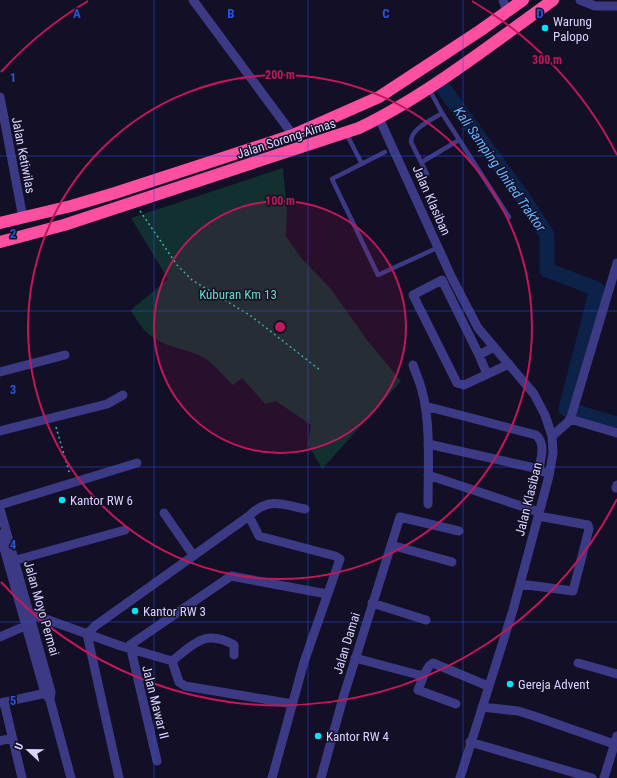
<svg xmlns="http://www.w3.org/2000/svg" width="617" height="778" viewBox="0 0 617 778" font-family="'Roboto Condensed',sans-serif">
<style>
.green{fill:#12302f}
.lines{fill:none;stroke-linecap:round;stroke-linejoin:round}
.river{stroke:#0c2248;stroke-width:15}
.path{stroke:#2fb8b0;stroke-width:1.5;stroke-dasharray:2 3;stroke-linecap:butt}
.lane{stroke:#3d3a85;stroke-width:4.5}
.street{stroke:#3d3a85;stroke-width:9}
.highway{stroke:#ff4fa3;stroke-width:12}
.grid{fill:none;stroke:#2655da;stroke-width:1;stroke-opacity:0.55}
.ring{fill:none;stroke:#c2185b;stroke-width:2}
.poi-dot{fill:#00e5ff;stroke:#130f26;stroke-width:1.5}
.labels{text-anchor:middle;stroke-width:3;stroke-linejoin:round;paint-order:stroke}
.poi-label{font-size:13px;fill:#d9d4ff;stroke:#130f26;text-anchor:start}
.street-label{font-size:13px;fill:#d9d4ff;stroke:#130f26}
.park-label{font-size:13px;fill:#5fe0c0;stroke:#130f26}
.water-label{font-size:14px;font-style:italic;fill:#62b6ff;stroke:#130f26}
.grid-label{font-size:13px;text-anchor:middle;font-weight:bold;fill:#2655da;stroke:#130f26;stroke-width:3;stroke-linejoin:round;paint-order:stroke}
.centre{fill:#c2185b;stroke:#130f26;stroke-width:2}
.ring-label{font-size:12px;text-anchor:middle;font-weight:bold;fill:#c2185b;stroke:#130f26;stroke-width:3;stroke-linejoin:round;paint-order:stroke}
</style>
<rect width="100%" height="100%" fill="#130f26"/>
<path class="green" d="M283,168l4,46 -1,22 15,22 30,31 36,51 34,41 -79,88 -14,-25 3,-19 -35,-24 -11,3 -23,-26 -9,7c-9,-8 -17,-19 -27,-26 -11,-7 -23,-9 -35,-13 -21,-7 -30,-17 -40,-36l37,-31 -37,-61z"/>
<g class="lines">
<path class="river" d="M439,82l87,120 21,33v35l50,19 -31,120 51,15"/>
<path class="path" d="M140,211l37,54 15,15 59,36 69,54
M56,427l14,48"/>
<path class="lane" d="M429,89l13,24 67,104
M346,133l16,31
M385,152l-53,27 46,96 61,-28
M422,162l37,-22
M427,174l-16,-32c0,-14 21,-22 31,-29"/>
<path class="street" d="M193,0l100,135
M503,0l4,11
M580,0l15,6h22
M0,97l23,121
M379,118l72,158 27,52 56,66 11,21 7,21 1,17 -4,23 -36,134 -53,168
M479,355l-37,-75 -29,15 44,88 7,2 45,-21
M413,365c3,9 7,17 9,26 9,31 6,80 6,113
M0,372l65,-17
M487,374l-8,-19 15,-8
M425,406l111,29c10,9 5,22 3,34
M570,419l47,14
M0,431l107,-27 16,-9
M552,436l15,-13 4,-6 46,-154
M428,444l111,25 4,3
M428,475l111,37
M616,488l1,-3
M0,505l137,-42
M0,509l51,183 -1,8 -5,-7 -45,-159
M164,513l29,42
M249,516c19,-19 32,-12 56,-7
M391,545l61,17
M9,562l116,-32
M520,584l53,7 16,-62 -1,-4 -50,-9
M372,603l54,17
M26,612l95,34 51,15c23,-18 33,-32 62,-16v10
M0,637l25,-11
M355,658l64,17h5l5,-9 4,-3 55,23
M172,661l7,21 6,4 108,18
M578,663l39,11
M424,675l-6,15 38,14
M50,700l21,78
M4,702l18,76
M0,703l51,-11
M482,707l36,4 16,5 80,28
M0,741l12,-3
M470,742l122,36
M157,761l-27,-116 101,-69 96,18
M119,778l-32,-144 8,-8 154,-110 10,20 76,20 5,3 -36,103 -32,116
M321,778l22,-80 57,-181 59,14
M604,778l13,-42"/>
<path class="highway" d="M0,223l71,-17 44,-13 178,-58 86,-38 102,-67 42,-30
M0,242l64,-17 295,-97c67,-32 134,-85 194,-128"/>
</g>
<path class="grid" d="M154,0v778M308,0v778M463,0v778M0,156h617M0,311h617M0,467h617M0,622h617"/>
<circle cx="280" cy="327" r="126" fill="#c2185b" fill-opacity=".12"/>
<g class="ring">
<circle cx="280" cy="327" r="126"/>
<circle cx="280" cy="327" r="252"/>
<path d="M617 499A378 378 0 0 1 1 582M1 72A378 378 0 0 1 88 1M472 1A378 378 0 0 1 617 155"/>
</g>
<g class="poi-dot">
<circle cx="545" cy="28" r="4"/>
<circle cx="62" cy="500" r="4"/>
<circle cx="135" cy="611" r="4"/>
<circle cx="510" cy="684" r="4"/>
<circle cx="318" cy="736" r="4"/>
</g>
<g class="labels">
<g class="poi-label">
<text x="553" y="26">Warung<tspan x="553" dy="15">Palopo</tspan></text>
<text x="70" y="505">Kantor RW 6</text>
<text x="143" y="616">Kantor RW 3</text>
<text x="518" y="689">Gereja Advent</text>
<text x="326" y="741">Kantor RW 4</text>
</g>
<g class="street-label">
<text transform="translate(286 138) rotate(-18)" y="5">Jalan Sorong-Aimas</text>
<text transform="translate(24 155) rotate(79)" y="5">Jalan Ketiwilas</text>
<text transform="translate(432 200) rotate(66)" y="5">Jalan Klasiban</text>
<text transform="translate(528 499) rotate(-76)" y="5">Jalan Klasiban</text>
<text transform="translate(42 608) rotate(74)" y="5">Jalan Moyo Permai</text>
<text transform="translate(346 643) rotate(-73)" y="5">Jalan Damai</text>
<text transform="translate(156 702) rotate(76)" y="5">Jalan Mawar II</text>
</g>
<g class="park-label">
<text x="238" y="299">Kuburan Km 13</text>
</g>
<g class="water-label">
<text transform="translate(500 169) rotate(55)" y="5">Kali Samping United Traktor</text>
</g>
</g>
<g class="grid-label">
<text x="77" y="18">A</text>
<text x="231" y="18">B</text>
<text x="386" y="18">C</text>
<text x="540" y="18">D</text>
<text x="13" y="82">1</text>
<text x="13" y="238">2</text>
<text x="13" y="394">3</text>
<text x="13" y="549">4</text>
<text x="13" y="705">5</text>
</g>
<circle cx="280" cy="327" r="6" class="centre"/>
<g class="ring-label">
<text x="547" y="64">300 m</text>
<text x="280" y="79">200 m</text>
<text x="280" y="205">100 m</text>
</g>
<g transform="translate(28 750) rotate(292)" stroke="#130f26" stroke-width="3" paint-order="stroke">
<path d="M0-3L7 15L0 10L-7 15Z" fill="#d9d4ff"/>
<text y="-6" font-size="11" font-weight="bold" text-anchor="middle" fill="#d9d4ff">U</text>
</g>
</svg>
